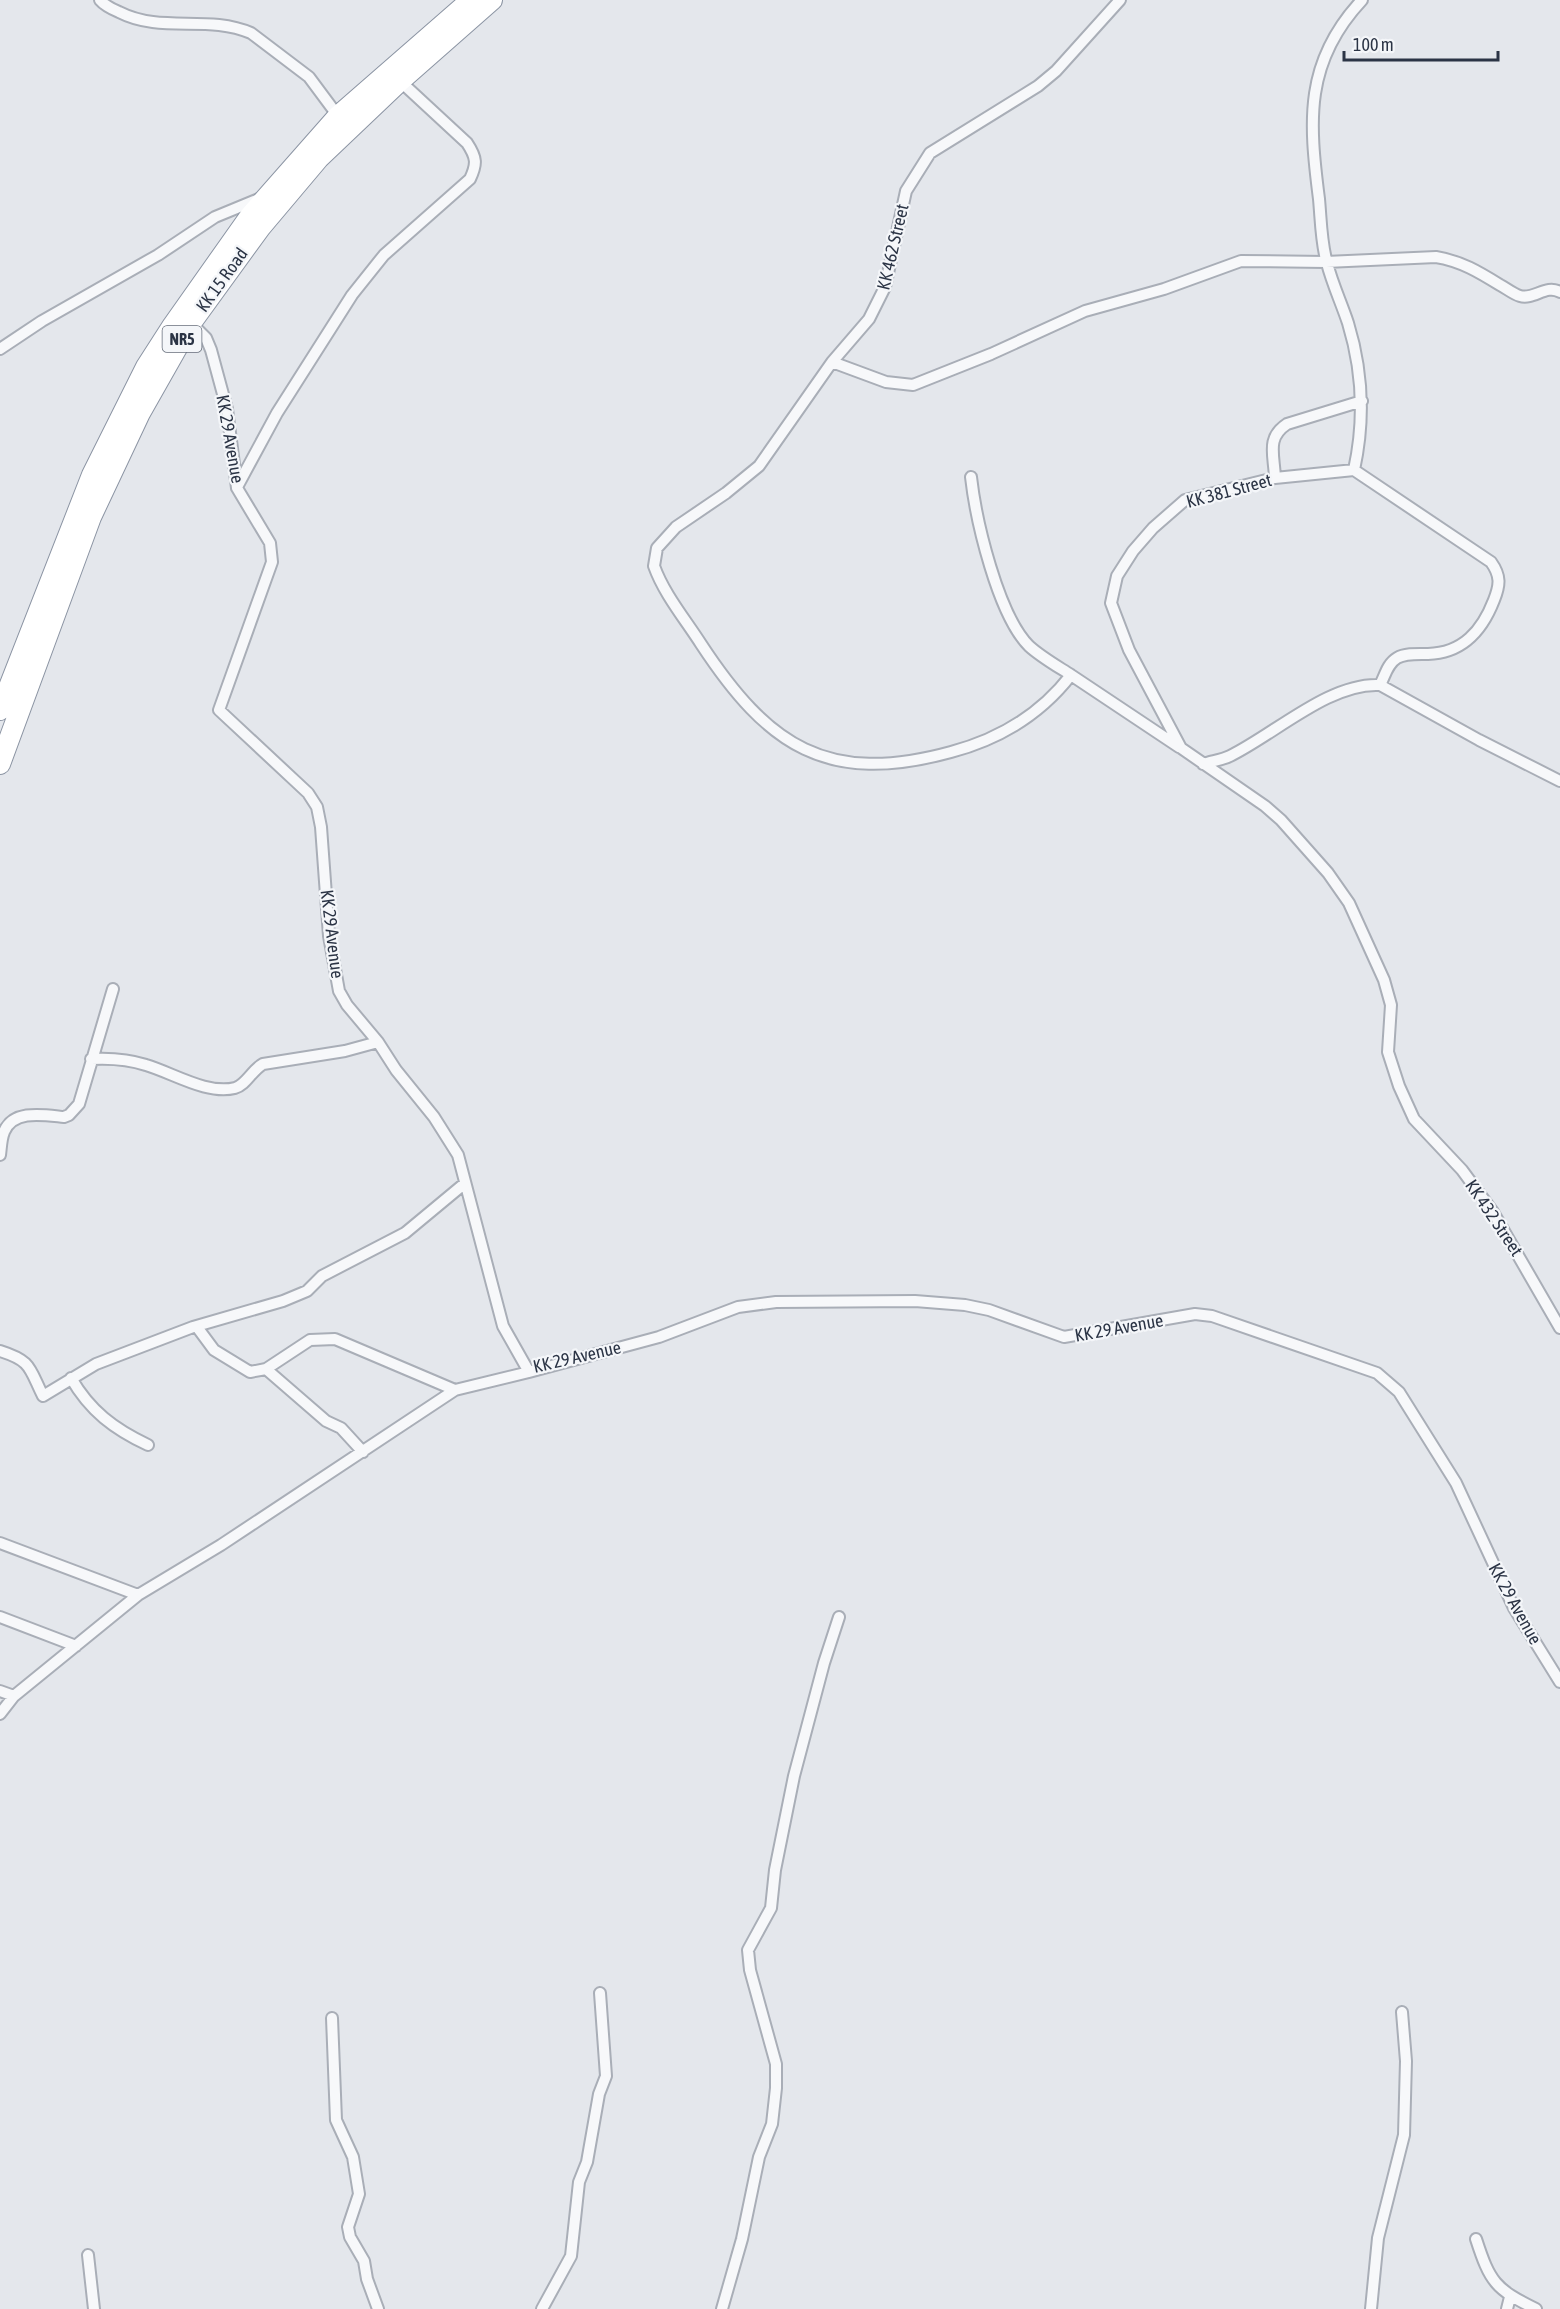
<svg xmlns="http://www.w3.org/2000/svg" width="1560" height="2309" viewBox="0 0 1560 2309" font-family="'Asap Condensed',sans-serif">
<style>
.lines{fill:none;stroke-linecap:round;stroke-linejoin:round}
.street-casing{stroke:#a9aeb7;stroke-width:14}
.highway-casing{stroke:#8b94a3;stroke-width:22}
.street{stroke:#f7f8fa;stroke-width:10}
.highway{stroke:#fff;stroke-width:20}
.labels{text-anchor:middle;stroke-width:4.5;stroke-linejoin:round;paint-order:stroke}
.shield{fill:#f4f6f9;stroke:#676e7b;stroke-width:1.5}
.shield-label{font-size:16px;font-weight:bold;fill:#2b3445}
.street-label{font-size:18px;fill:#2b3445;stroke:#f4f6f9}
</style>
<rect width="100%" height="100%" fill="#e4e7ec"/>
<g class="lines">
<g class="street-casing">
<path id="street" d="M100,0c5,6 12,9 19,12 43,22 88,2 132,21l58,44 29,39
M1120,0l-64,71 -18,15 -108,67 -24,38 -21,96 -16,32 -37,43 -73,104 -33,27 -50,34 -19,21 -3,18c10,28 31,53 47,78 67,102 126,142 250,108 49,-13 89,-37 120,-77l108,72
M1362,0c-58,62 -53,121 -43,199 2,21 2,44 8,64 5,20 14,39 21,60 15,49 17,97 6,147l-79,8 -90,22 -32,28 -20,23 -16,25 -6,27 18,47 52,98 84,58 16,14 47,53 21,30 35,77 7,25 -3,47 11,34 15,33 48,51 31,42 67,116
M191,323l15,15 5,12 16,59 10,79 33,55 2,19 -53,148 89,83 9,14 4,20 8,109 10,55 8,14 31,37 18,28 38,47 24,38 45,171 26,46 130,-35 79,-30 38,-5 139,-1 50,4 24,5 75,27 131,-23 17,2 165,57 22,19 57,91 58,125 46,74
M0,349l42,-28 116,-66 57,-38 46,-19
M832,362l54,20 27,3 78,-31 94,-43 79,-22 77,-28 85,1 110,-5c25,4 43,15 64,28 6,3 13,9 20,11 14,4 26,-12 40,-4
M971,477c5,44 27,138 58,169 12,11 28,20 42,29
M1275,478c-1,-24 -9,-40 12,-54l75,-23
M237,487l40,-74 75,-118 32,-40 86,-76c7,-15 7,-21 -3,-36l-67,-62
M1380,685l99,55 81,41
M1203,764c9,-3 19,-4 27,-8 45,-22 100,-74 150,-71 5,-9 7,-21 17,-27 8,-5 22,-4 31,-4 35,-1 54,-23 66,-54 6,-15 7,-24 -3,-38l-137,-92
M91,1059c19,-1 37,0 55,6 27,8 61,30 89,23 11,-3 17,-18 28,-24l82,-13 33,-9
M0,1155c1,-7 1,-16 4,-23 9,-23 40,-17 60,-15l5,-2 10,-11 34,-115
M197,1327l17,23 36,22 16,-3 44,-29 25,-1 120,51
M0,1351c32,10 29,17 43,45l53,-32 97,-37 90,-26 24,-10 15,-15 83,-43 59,-49
M266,1369l60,52 15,7 22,24
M71,1378c19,33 43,51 77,67
M0,1543l138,52
M0,1617l76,29
M0,1691l14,5
M0,1714l14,-18 124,-101 83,-50 234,-155 74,-18
M332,2018l4,102 17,37 6,37 -11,33 2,10 14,24 3,18 11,30
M1476,2239c14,43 19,50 60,70
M88,2255l6,54
M542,2309l29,-53 8,-74 8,-20 12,-68 7,-18 -6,-83
M722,2309l20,-70 17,-82 13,-33 4,-36v-24l-26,-94 -2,-20 23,-42 4,-38 19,-94 30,-113 15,-46
M1371,2309l7,-71 26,-103 2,-74 -4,-49
M1507,2309l3,-12"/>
</g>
<g class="highway-casing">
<path id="highway" d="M0,710l92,-235 54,-108 27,-42 77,-109 88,-100 133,-116
M0,764l91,-247 49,-104 51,-90 69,-95 59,-70 81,-77 92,-81"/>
</g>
<use href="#street" class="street"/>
<use href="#highway" class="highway"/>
</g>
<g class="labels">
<rect class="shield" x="162.5" y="326" width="39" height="26" rx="4.5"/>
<g class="shield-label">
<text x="182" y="345">NR5</text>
</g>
<g class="street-label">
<text transform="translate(893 247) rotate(-77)" y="6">KK 462 Street</text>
<text transform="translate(222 280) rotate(-54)" y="6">KK 15 Road</text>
<text transform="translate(230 439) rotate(80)" y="6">KK 29 Avenue</text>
<text transform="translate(1229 491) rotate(-15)" y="6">KK 381 Street</text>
<text transform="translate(332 934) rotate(83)" y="6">KK 29 Avenue</text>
<text transform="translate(1494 1218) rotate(56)" y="6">KK 432 Street</text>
<text transform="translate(1119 1328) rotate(-10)" y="6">KK 29 Avenue</text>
<text transform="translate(577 1357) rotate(-13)" y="6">KK 29 Avenue</text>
<text transform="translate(1515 1604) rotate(61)" y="6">KK 29 Avenue</text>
</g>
</g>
<path d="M1344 51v9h154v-9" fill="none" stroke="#2b3445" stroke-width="3"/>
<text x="1353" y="51" font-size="18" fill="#2b3445" stroke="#f4f6f9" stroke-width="4.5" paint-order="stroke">100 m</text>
</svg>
